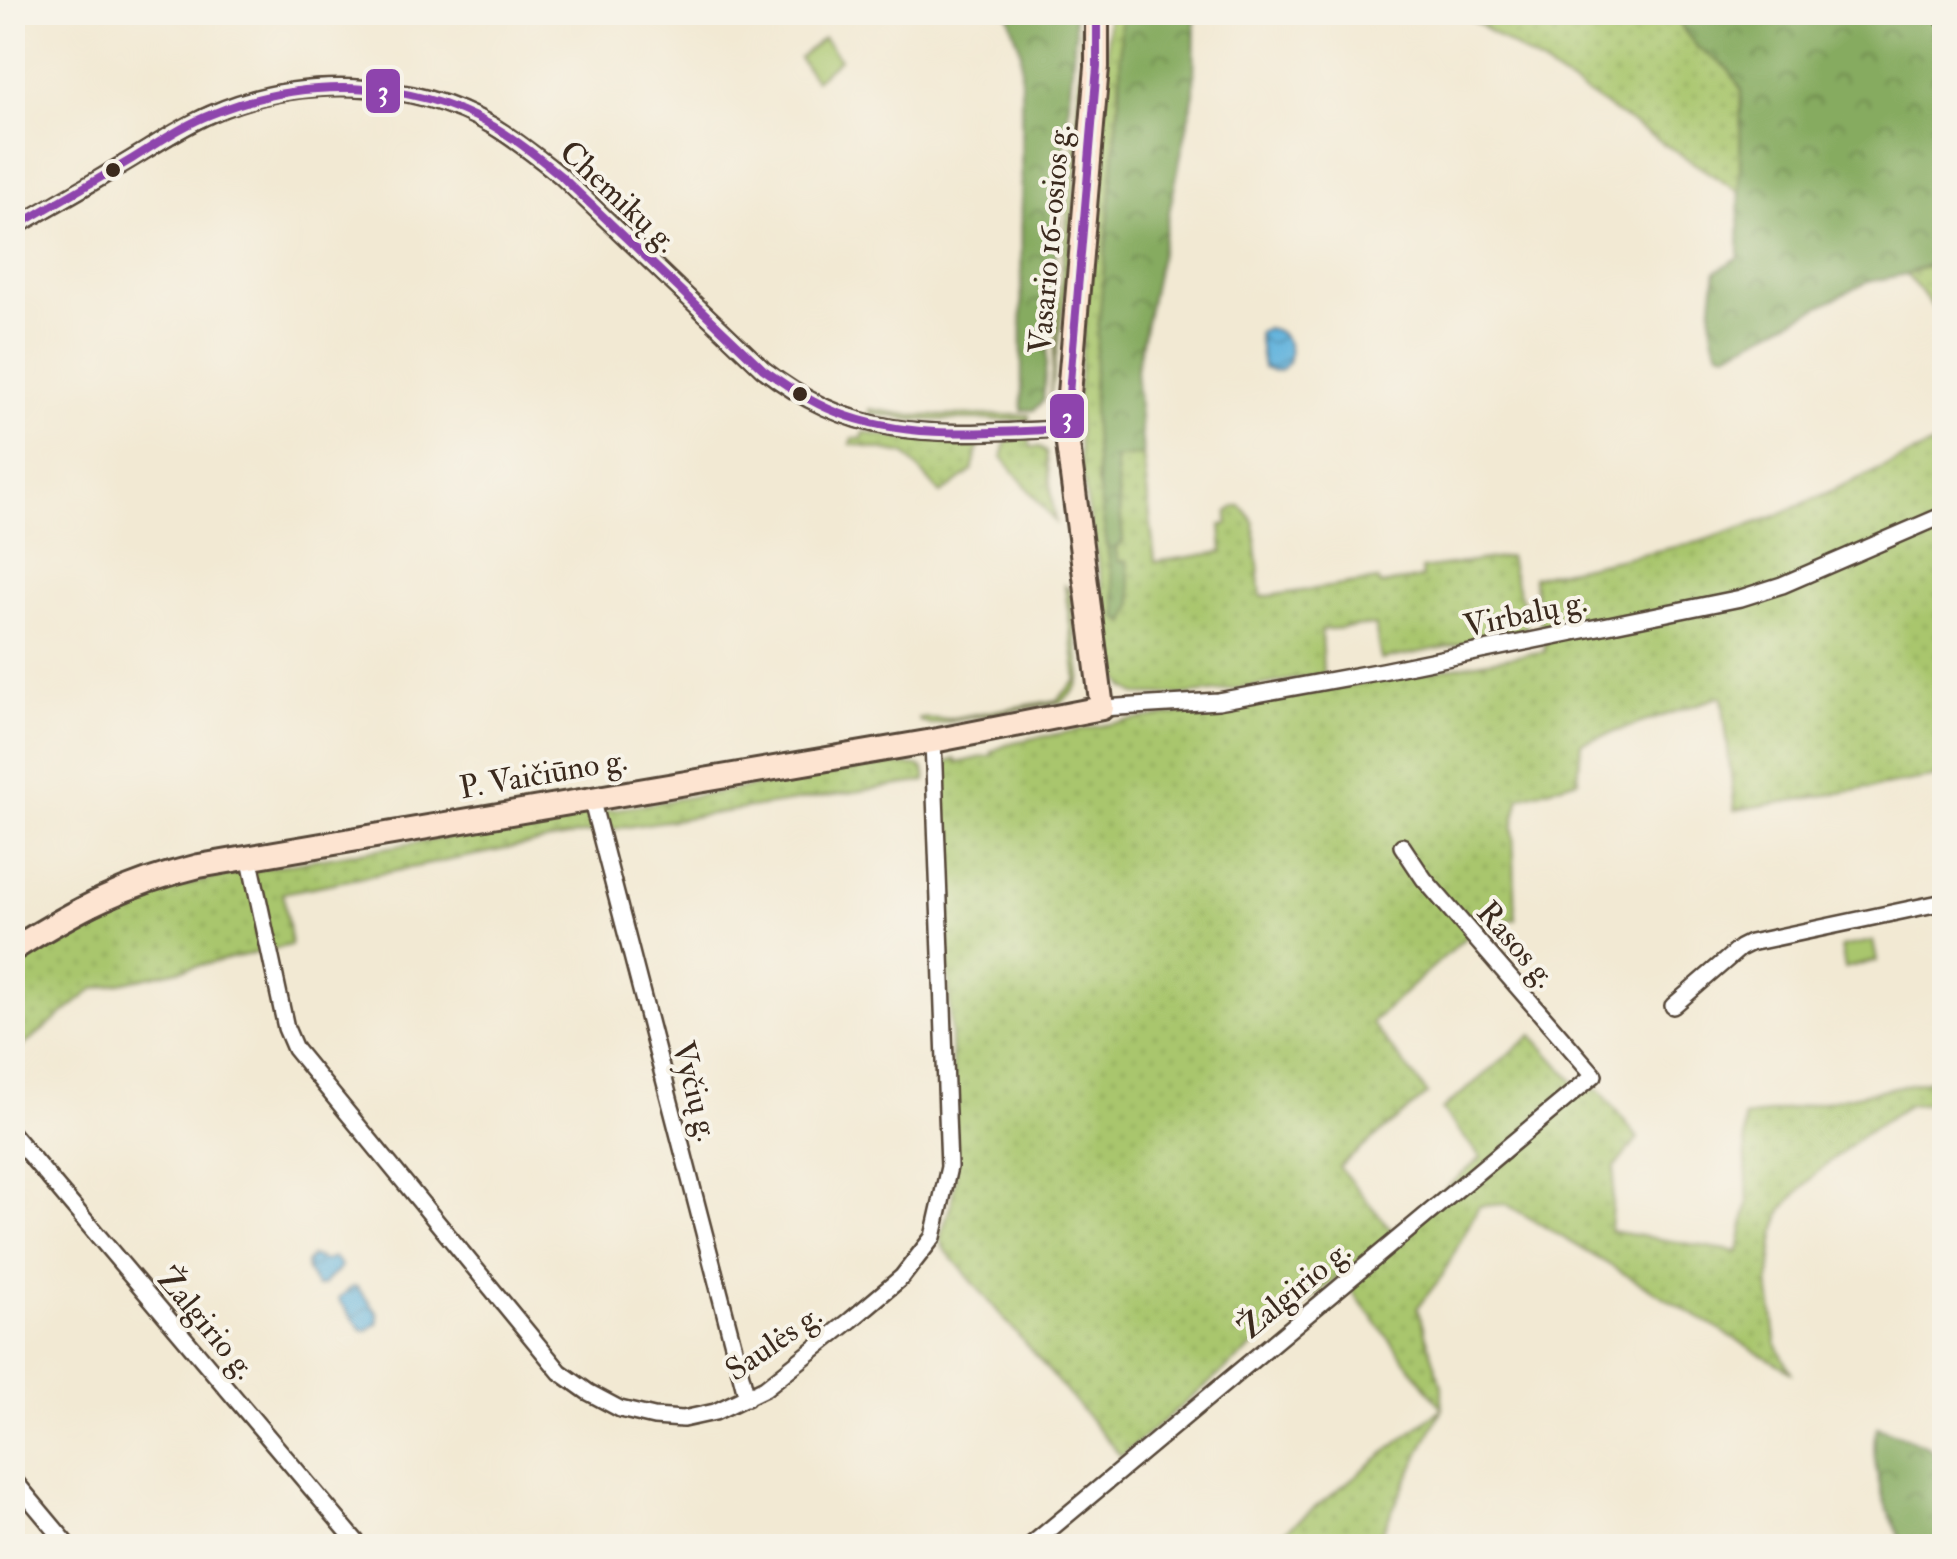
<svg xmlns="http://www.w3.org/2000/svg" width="1957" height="1559" viewBox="0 0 1957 1559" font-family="'IM FELL Double Pica',serif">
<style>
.grass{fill:url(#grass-dots);stroke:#727846;stroke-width:2.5}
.forest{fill:url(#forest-crowns);stroke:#606a3f;stroke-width:2.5}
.park{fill:url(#park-tufts);stroke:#727846;stroke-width:2.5}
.garden{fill:#a9c66d;stroke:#727846;stroke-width:2.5}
.water{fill:url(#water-waves);stroke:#4e6e7e;stroke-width:2.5}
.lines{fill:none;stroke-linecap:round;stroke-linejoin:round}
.street-casing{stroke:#564739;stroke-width:20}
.secondary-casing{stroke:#564739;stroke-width:28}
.street{stroke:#fff;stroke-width:15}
.secondary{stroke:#fde4d1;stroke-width:22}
.bus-1-casing{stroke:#f7f3e8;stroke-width:15}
.bus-1{stroke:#8e44ad;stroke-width:8}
.bus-dot{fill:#3b2a1e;stroke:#f7f3e8;stroke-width:4}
.labels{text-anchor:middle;stroke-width:8;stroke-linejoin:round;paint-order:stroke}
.street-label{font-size:32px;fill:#3b2a1e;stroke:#f7f3e8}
.line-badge{stroke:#f7f3e8;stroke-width:4}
.badge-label{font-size:28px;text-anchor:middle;font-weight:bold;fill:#fff}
</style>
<defs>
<pattern id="grass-dots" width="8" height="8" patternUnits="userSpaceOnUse" patternTransform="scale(2.5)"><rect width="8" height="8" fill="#a9c66d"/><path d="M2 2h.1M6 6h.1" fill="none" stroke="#92aa5e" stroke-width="1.8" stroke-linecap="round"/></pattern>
<pattern id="forest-crowns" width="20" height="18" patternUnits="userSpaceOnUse" patternTransform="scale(2.5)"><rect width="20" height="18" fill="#86ab60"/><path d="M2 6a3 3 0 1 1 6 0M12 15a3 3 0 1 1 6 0" fill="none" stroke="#6f8b4f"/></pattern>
<pattern id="park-tufts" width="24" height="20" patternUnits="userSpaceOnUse" patternTransform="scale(2.5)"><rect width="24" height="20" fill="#a9c66d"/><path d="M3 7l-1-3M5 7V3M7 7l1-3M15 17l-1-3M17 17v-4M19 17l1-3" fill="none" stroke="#92aa5e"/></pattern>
<pattern id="water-waves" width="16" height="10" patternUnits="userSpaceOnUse" patternTransform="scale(2.5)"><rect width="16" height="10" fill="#62b3dd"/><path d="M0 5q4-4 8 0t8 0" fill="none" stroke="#5292b3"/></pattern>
</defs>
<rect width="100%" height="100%" fill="#f7f3e8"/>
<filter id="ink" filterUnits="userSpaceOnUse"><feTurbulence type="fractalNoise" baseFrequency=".01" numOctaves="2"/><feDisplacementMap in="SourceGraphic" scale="20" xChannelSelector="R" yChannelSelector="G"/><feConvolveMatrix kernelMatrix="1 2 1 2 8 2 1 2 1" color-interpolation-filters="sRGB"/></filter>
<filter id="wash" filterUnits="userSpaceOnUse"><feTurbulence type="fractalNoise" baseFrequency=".0048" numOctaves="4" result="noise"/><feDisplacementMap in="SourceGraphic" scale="40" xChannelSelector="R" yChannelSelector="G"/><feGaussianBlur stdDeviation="2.25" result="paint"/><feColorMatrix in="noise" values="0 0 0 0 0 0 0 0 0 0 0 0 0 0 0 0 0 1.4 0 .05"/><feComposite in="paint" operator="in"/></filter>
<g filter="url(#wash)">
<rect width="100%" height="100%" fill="#f2e9d3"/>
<path class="grass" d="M1081,13h7v48l-20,212 -19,131 28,-291 4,-52z
M1108,13h13l1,25 -25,444 21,79 -3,-13 8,-8 -8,-82 28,-3 12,107 68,-10 -2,-27 7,-1v-12l8,-6h5l13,16 7,75 117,-17 2,5 42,-7 -1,-9 88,-12 3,15 12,32 2,27 -145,29 -6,-35 -54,5 2,44 -78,14 -60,7 -49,-1 -12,-7 -6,-11 -38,-213 -3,-58 30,-327z
M1461,13h215l7,16 15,19 30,20 13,20 1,106z
M1944,251v67l-7,-6 -31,-38 30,-12z
M870,409l44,7 115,-1v5h-115l-44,-7z
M864,432l39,7h71l6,3 -8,29 -31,23 -36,-40 -54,-10 2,-6 9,1z
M1030,437v10h9l7,5 9,70 -53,-65 4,-15 5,-3z
M1944,440v336l-209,34 -13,-114 -141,47 -3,37 -58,17 -7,30 3,92 -36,5 -109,99 57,71 -89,73 55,66 87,-75 -39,-48 90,-75 50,56 17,-2 39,49 -23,29 -5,64 129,21 9,-50 -4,-84 200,-41v25l-35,3 -44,28 -49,40 -34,37 -7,23 -6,51 8,62 14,26 -285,-168 -27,2 -37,70 -25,32 25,78v22l-67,138h-109l176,-138 -102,-133 -219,181 -178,-209 -3,-9 11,-34 5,-29 -15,-406 7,-7 7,-3 2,4 35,-8v-4l22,-9 113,-21 96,-13 322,-57 -12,-74 166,-35 75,-25z
M1065,586l5,5 11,85c-3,12 -10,19 -20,26l-131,23 -10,-4 -1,-3 29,1 109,-19 20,-20z
M887,764l31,2 6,4 2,11 -339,52 -304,60 8,52 -197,44 -81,65v-85l82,-51 40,-19 94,-25z"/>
<path class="forest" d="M1008,13h65l2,20 -32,368 -9,9h-12l-1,-359z
M1121,13h74l-1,80 -58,277 7,85 -28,4 8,82 -8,8 3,12 9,1 6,43 -7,17 -7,-3c-13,-78 -27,-154 -26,-233l27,-293z
M1676,13h268v238l-8,11 -30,12 -38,8 -141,71 -8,-2c-13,-22 -6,-55 -3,-80l23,-14 2,-168 -13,-21 -30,-20 -15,-19z
M1878,1427l50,19 16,19v81h-42c-3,-17 -13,-29 -18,-46 -6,-18 -15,-57 -6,-73z"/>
<path class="park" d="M823,38l17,21 -25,21 -16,-22z"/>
<path class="garden" d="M1873,941l4,20 -32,7 -4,-21z"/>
<path class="water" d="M1266,328c33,2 31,55 -3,40l-5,-35z
M311,1256l14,5 9,-3 7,8c-4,9 -11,7 -17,19l-7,2 -10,-16 -1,-8z
M352,1287h5l21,26v10l-10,7 -5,1 -23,-29 -1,-4z"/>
</g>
<g filter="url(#ink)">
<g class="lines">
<g class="street-casing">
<path id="street" d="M1941,12l3,8
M12,229c35,-21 71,-40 106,-62 31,-18 61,-39 93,-53 86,-38 200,-36 282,12 24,15 46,32 68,50l202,193c98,78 186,64 303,60
M1102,708l116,-7 164,-30 359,-73 41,-13 162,-70
M591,798l156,600
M249,856l37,172 9,21 265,323 28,20 32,17 34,8 29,2 32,-7 50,-24 86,-68 51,-43 31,-40 16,-70 -16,-426
M1673,1006l67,-58 10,-5 194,-41
M12,1134l348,412
M12,1478l57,68
M1030,1546l564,-471 -170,-196 -22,-33"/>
</g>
<g class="secondary-casing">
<path id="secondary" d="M12,950c65,-41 113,-66 187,-84l734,-125 169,-33 -36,-279 31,-362v-55"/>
</g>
<use href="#street" class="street"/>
<use href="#secondary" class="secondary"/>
<g class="bus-1-casing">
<path id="bus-1" d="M12,229c40,-24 80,-46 120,-70 26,-16 51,-34 80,-45 89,-37 196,-36 281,12 24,14 46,32 68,50l202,193c23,16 47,33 73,43 73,29 154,20 230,17l31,-362v-55"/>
</g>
<use href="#bus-1" class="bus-1"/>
</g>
</g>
<g class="bus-dot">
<circle cx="113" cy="170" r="9"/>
<circle cx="800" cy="394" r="9"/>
</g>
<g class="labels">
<g class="street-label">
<text transform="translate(619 196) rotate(43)" y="11">Chemikų g.</text>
<text transform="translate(1049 239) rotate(-85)" y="11">Vasario 16-osios g.</text>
<text transform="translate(1525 613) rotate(-12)" y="11">Virbalų g.</text>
<text transform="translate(543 773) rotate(-10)" y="11">P. Vaičiūno g.</text>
<text transform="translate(1517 944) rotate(49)" y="11">Rasos g.</text>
<text transform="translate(696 1091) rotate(75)" y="11">Vyčių g.</text>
<text transform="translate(1294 1289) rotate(-40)" y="11">Žalgirio g.</text>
<text transform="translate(207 1323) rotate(50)" y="11">Žalgirio g.</text>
<text transform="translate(773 1342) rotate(-35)" y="11">Saulės g.</text>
</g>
</g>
<g class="line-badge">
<rect x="364" y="67" width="38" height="48" rx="10" fill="#8e44ad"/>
<rect x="1048" y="392" width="38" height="48" rx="10" fill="#8e44ad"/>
</g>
<g class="badge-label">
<text x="383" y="100">3</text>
<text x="1067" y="426">3</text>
</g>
<rect width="1957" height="1559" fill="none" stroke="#f7f3e8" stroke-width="50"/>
</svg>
